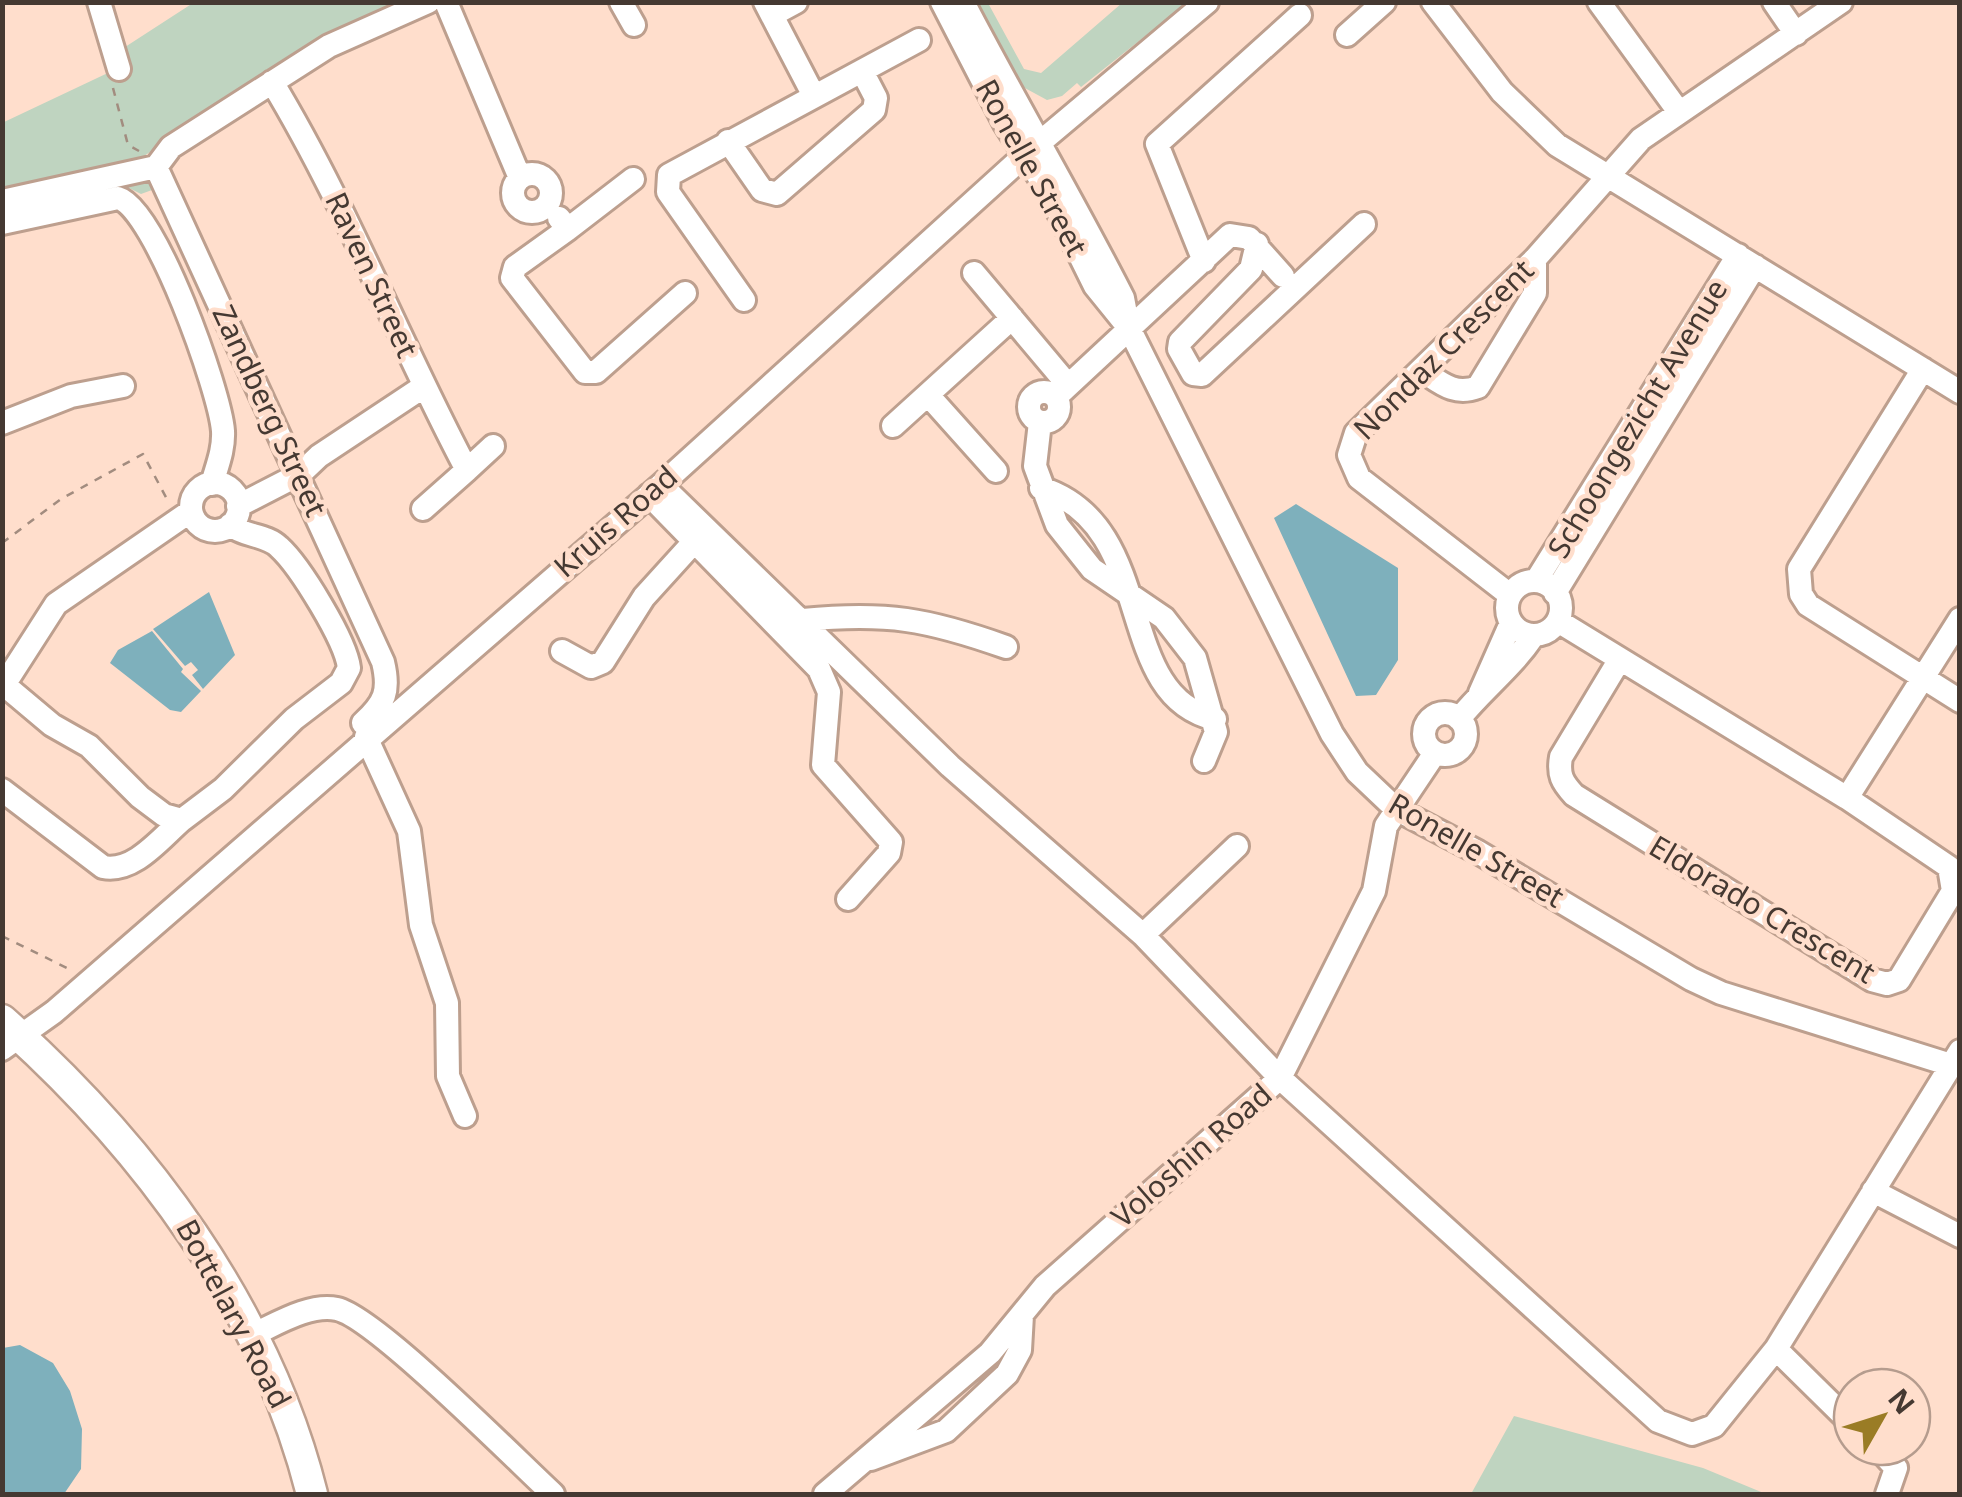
<svg xmlns="http://www.w3.org/2000/svg" width="1962" height="1497" viewBox="0 0 1962 1497" font-family="'Noto Sans',sans-serif">
<style>
.green{fill:#bfd4c0}
.water{fill:#7eb0bc}
.lines{fill:none;stroke-linecap:round;stroke-linejoin:round}
.minor-casing{stroke:#bd9f8e;stroke-width:28}
.major-casing{stroke:#bd9f8e;stroke-width:35}
.path{stroke:#a28c7f;stroke-width:2.5;stroke-dasharray:8 8;stroke-linecap:butt}
.minor{stroke:#fff;stroke-width:22}
.major{stroke:#fff;stroke-width:30}
.labels{text-anchor:middle;stroke-width:9;stroke-linejoin:round;paint-order:stroke}
.street-label{font-size:30px;fill:#453932;stroke:#ffdecc}
</style>
<rect width="100%" height="100%" fill="#ffdecc"/>
<path class="green" d="M193,3h218l-154,78 -119,79 14,30 -11,4 -18,-9 -120,27 -1,-89 110,-52 10,-22z
M974,3h14l36,66 17,4 81,-70h65l-106,84 -4,-4 -15,13 -15,4 -24,-13 -4,2z
M1514,1416l189,52 63,26h-295z"/>
<path class="water" d="M1296,504l102,64v92l-22,35 -20,1 -82,-178z
M209,592l26,63 -32,34 -11,-14 6,-5 -7,-8 -6,4 -32,-37z
M152,631l31,38 -2,3 20,19 -20,21 -11,-2 -60,-47 8,-13z
M20,1345l33,18 17,28 12,38 -1,40 -17,25h-61v-146z"/>
<g class="lines">
<g class="minor-casing">
<path id="minor" d="M99,2l20,67
M446,2l74,176
M621,2l13,23
M765,2l49,94
M942,2l63,122 43,67 47,95 34,42 203,406 25,38 39,37 82,43 213,127 30,14 230,72
M963,2c52,100 109,196 160,296l4,21
M1433,2l69,90 55,53 403,247
M1599,2l80,110
M1774,2l22,32
M772,15l24,-13
M1347,35l37,-33
M272,82c75,124 127,260 195,388l-44,39
M728,141l34,49 15,4 97,-84 2,-12 -14,-27
M513 193a19 19 0 1 1 38 0a19 19 0 1 1-38 0Z
M2,201l154,-34
M559,218l9,11 65,-50
M2,223l116,-25c37,10 102,193 105,233 1,19 -6,35 -11,53
M568,229l-53,38 -3,11 73,94h11l89,-79
M1257,244l-6,25 -71,73 -1,7 14,25 9,1 162,-151
M1204,261l-47,-117 143,-129
M974,273l94,112
M744,300l-76,-108 1,-17 250,-135
M1923,369l-124,200 2,25 7,11 152,96
M1421,370c20,13 33,26 57,17l57,-94v-34
M1029 407a15 15 0 1 1 30 0a15 15 0 1 1-30 0Z
M928,395l68,76
M1056,397l174,-162 19,3 34,38
M1040,422l-5,44 22,59 35,44 72,49 31,40 21,74 -12,29
M2,423l69,-27 52,-10
M893,426l119,-108
M467,470l26,-24
M191 507a24 24 0 1 1 48 0a24 24 0 1 1-48 0Z
M661,485l289,281 193,169 94,-89
M1041,488c119,38 70,207 174,231
M649,495l170,174 10,23 -6,73 68,77 -2,11 -41,46
M238,506l62,-32 19,-18 104,-69
M1536,581l202,-326
M1507 608a27 27 0 1 1 54 0a27 27 0 1 1-54 0Z
M1555,593l200,-327
M1510,595l-151,-117 -10,-23 7,-22 179,-174 106,-120 200,-137
M803,620c84,-8 124,-1 203,27
M1558,621l289,177 102,69 4,24 -54,89 -12,4 -15,-4 -298,-185c-12,-13 -16,-20 -13,-38l59,-98
M562,651l29,16 12,-5 41,-65 49,-54
M2,683l50,42 37,21 51,51 24,18 18,5 41,-31 71,-70 47,-36 8,-15c-3,-27 -49,-102 -70,-121 -13,-13 -34,-10 -49,-22
M2,688l54,-84 135,-93
M1480,693l31,-70
M1424 734a21 21 0 1 1 42 0a21 21 0 1 1-42 0Z
M1459,719c25,-31 51,-49 75,-84
M363,723c22,-20 27,-32 20,-61l-227,-495 15,-20 158,-101 99,-44
M366,737l43,94 12,94 26,78 1,73 17,40
M2,790l101,77c31,6 57,-28 79,-47
M1847,798l113,-179
M1143,935l137,143 378,343 34,13 22,-8 62,-77
M2,1049l52,-37 607,-527 364,-330 182,-153
M1873,1191l87,45
M250,1336c25,-11 59,-33 87,-27 38,8 180,152 216,185
M1852,1424l-76,-75 184,-298
M1877,1447l19,21 -9,26
M871,1459l75,-28 61,-57 13,-24 2,-35
M825,1494l165,-141 55,-67 235,-208 94,-187 12,-65 49,-73"/>
</g>
<g class="major-casing">
<path id="major" d="M2,1020c142,126 263,287 310,474"/>
</g>
<path class="path" d="M113,88l15,57 11,6
M2,543l59,-44 82,-45 26,49
M2,936l69,34"/>
<use href="#minor" class="minor"/>
<use href="#major" class="major"/>
</g>
<g class="labels">
<g class="street-label">
<text transform="translate(1031 168) rotate(61)" y="10">Ronelle Street</text>
<text transform="translate(371 275) rotate(65)" y="10">Raven Street</text>
<text transform="translate(1444 350) rotate(-45)" y="10">Nondaz Crescent</text>
<text transform="translate(269 411) rotate(65)" y="10">Zandberg Street</text>
<text transform="translate(1638 419) rotate(-59)" y="10">Schoongezicht Avenue</text>
<text transform="translate(616 522) rotate(-41)" y="10">Kruis Road</text>
<text transform="translate(1476 851) rotate(30)" y="10">Ronelle Street</text>
<text transform="translate(1762 910) rotate(31)" y="10">Eldorado Crescent</text>
<text transform="translate(1192 1156) rotate(-41)" y="10">Voloshin Road</text>
<text transform="translate(233 1314) rotate(62)" y="10">Bottelary Road</text>
</g>
</g>
<rect width="1962" height="1497" fill="none" stroke="#453932" stroke-width="10"/>
<g transform="translate(1882 1417) rotate(51)"><circle r="48" fill="#ffdecc" stroke="#b59c8e" stroke-width="2.5"/>
<path d="M0-8L18 38L0 25L-18 38Z" fill="#9a7c25"/>
<text y="-15" font-size="28" font-weight="bold" text-anchor="middle" fill="#453932">N</text>
</g>
</svg>
